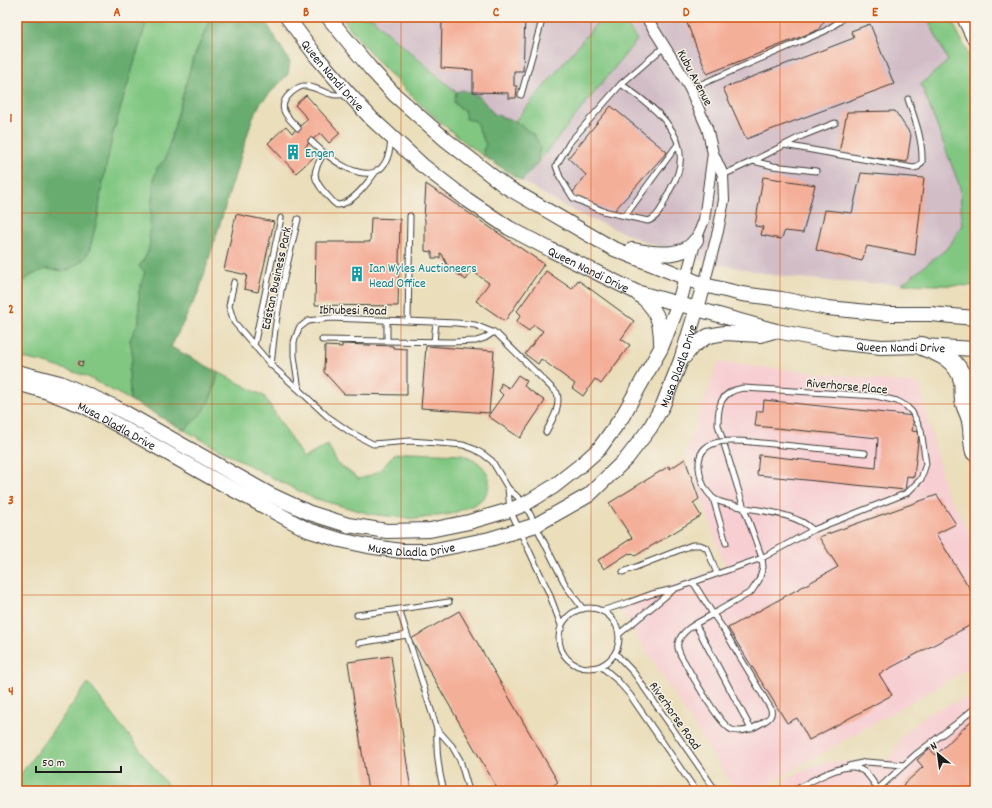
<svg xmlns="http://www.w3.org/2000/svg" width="992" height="808" viewBox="0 0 992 808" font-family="Dekko,sans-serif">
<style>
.built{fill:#f7cfd3}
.industrial{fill:#d2bdc7}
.green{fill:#81c782;stroke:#4e724f}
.forest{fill:#68ac70;stroke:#426446}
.building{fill:#f4af99}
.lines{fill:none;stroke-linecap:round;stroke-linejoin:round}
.lane-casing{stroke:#3b3934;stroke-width:7}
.street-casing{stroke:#3b3934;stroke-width:12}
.secondary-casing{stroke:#3b3934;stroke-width:16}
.highway-casing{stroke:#3b3934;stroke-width:20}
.lane{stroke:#fff;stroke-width:5}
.street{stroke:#fff;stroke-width:10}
.secondary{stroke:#fff;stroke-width:14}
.highway{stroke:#fff;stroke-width:18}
.lane-bridge-casing{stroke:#3b3934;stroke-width:7;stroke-linecap:butt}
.lane-bridge{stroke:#fff;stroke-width:5}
.grid{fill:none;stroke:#d4530e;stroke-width:1;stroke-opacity:0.55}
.labels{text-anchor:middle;stroke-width:3;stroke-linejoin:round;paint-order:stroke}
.street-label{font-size:13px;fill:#1c1c1c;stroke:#f7f3e8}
.culture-label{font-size:13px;fill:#0d838f;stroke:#f7f3e8;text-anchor:start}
.neatline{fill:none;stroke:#d4530e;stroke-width:1.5}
.grid-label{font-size:13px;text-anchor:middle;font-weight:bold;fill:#d4530e}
</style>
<rect width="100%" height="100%" fill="#f7f3e8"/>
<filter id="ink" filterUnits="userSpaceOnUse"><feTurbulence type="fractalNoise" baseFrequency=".025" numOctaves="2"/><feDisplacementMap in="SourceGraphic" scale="8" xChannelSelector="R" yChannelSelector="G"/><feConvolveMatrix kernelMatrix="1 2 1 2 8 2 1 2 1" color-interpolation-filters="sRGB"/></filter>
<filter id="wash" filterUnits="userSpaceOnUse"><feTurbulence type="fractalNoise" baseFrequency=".012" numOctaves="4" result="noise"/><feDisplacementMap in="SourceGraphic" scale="16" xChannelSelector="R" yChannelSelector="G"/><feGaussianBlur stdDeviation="0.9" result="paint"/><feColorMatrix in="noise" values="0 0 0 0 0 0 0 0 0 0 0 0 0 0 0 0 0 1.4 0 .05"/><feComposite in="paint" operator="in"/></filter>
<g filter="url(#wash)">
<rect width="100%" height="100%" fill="#eadebb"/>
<path class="built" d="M718,362l201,22 26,104 -220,78 -39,-114z
M945,489l30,53v123l-219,126h-20l-119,-186z
M975,694v97h-186l-5,-10 24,-13 20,-6 17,-1 30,4 8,-1 10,-9 8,-18 26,-23z"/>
<path class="industrial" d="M372,17h230l-87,104 -21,-7 -15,-18 -16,-6 -7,2 -76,-66z
M621,17h306l21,44 -27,23 39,103 2,38 -13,22 -47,37 -64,-2 -66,-7 -64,-13 -62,-20 -60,-25 -29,-15 -35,-21 115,-141z"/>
<path class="green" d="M148,17h63l-19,45 -27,98 -7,6 -4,12 -5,57c3,14 -3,21 -10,31l6,6 -6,19v30l-9,19 3,17 -4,13 1,30 -44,-24 -44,-14 -25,-5v-64l4,-9 10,-9 15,-6 18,2 4,-1 11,-7 7,-6 4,-9 8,-32 3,-25 12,-58z
M341,17h31l8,9 76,66 -2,11 21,18 11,24 -3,5 2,7c-55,-39 -103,-87 -144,-140z
M602,17h19l16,23 -98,121 -1,-5 2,-8 -14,-19 -11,-8z
M927,17h23l25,50v219l-73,-2 47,-37 13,-22 -2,-38 -39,-103 27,-23z
M218,372l46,24 39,62 25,-13 9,18 22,16c16,-4 24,-10 34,-24l16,-3 54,2 12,6 8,7 6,10v9l-4,10 -9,8 -25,10 -35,5 -46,-5 -57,-16 -46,-23 -83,-45c20,-16 30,-33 34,-58z
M88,683l84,108h-155v-12z"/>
<path class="forest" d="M17,17h131l-35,116 -12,58 -3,25 -8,32 -4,9 -7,6 -11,7 -4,1 -18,-2 -15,6 -10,9 -4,9z
M211,17h52l27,45 -2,12 -28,30 -8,16 -53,171 -28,56 47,25c-4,25 -14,42 -34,58l-54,-30 -1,-30 4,-13 -3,-17 9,-19v-30l6,-19 -6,-5c7,-11 13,-18 10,-32l5,-57 4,-12 7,-6 27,-98z
M463,90l16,6 15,18 21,7 18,13 5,7 2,7 -2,8 1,5 -17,20 -37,-24 -2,-7 3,-5 -11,-24 -9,-2 -2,-9 -10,-7 2,-11z"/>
<g id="blocks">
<path class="building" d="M442,17h83l-2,54h-9v15h3l-1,12h-8v-5l-35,-1v-22l-32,-2z
M702,17h125l-9,13 -111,44 -20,-51z
M870,24l24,60 -148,55 -23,-51 131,-50 -3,-7z
M306,95l34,38 -11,10 -9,-10 -9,8 -6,6 9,10 -18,16 -28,-30 18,-17 6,7 16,-14 -13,-14z
M611,106l56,46 -54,60 -42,-17 15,-20 -18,-17z
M895,111l16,24 -4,27 -68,-9 8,-41z
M861,173l63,5 -9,77 -48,-9 -5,15 -46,-11 9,-40 27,3z
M763,177l52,8 -12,48 -18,-2 -4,8 -20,-4 2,-8 -8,-1z
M426,184l118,80 -39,57 -29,-20 13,-18 -17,-12 -6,9 -14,-10 -6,-7 -4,-9 -2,-1v5h-8v-6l-7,-1v-32l-1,-1z
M236,214l38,8 -16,70 -14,-3 3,-14 -23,-5z
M371,218l29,1 -2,87 -83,-1 1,-63h54z
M546,271l26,18 6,-9 56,41 -13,18 9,6 -29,39 -6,-5 -12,17 -11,-8 3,-4 -34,-25 -3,5 -13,-10 18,-23 -9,-6 -5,6 -13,-9 5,-7 -4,-4z
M342,344l51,2v2l14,1v46l-63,-1 -20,-22 1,-26 17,1z
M426,346l68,5 -5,62 -68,-5z
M79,361l4,1 -1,4 -4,-1z
M518,375l9,6 -3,5 21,15 -25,37 -32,-22 15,-21 -4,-4 2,-8 8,5z
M764,400l150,16 -2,15 7,1 -5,45 -7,-1 -2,14 -148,-15 2,-20 117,13 2,-30 -123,-12 2,-15h6z
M685,459l14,40 -6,4 8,13 -66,40 -2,-3 -3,1 -1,-1 -25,16 -6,-9 34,-22 -23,-35 60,-37 1,3z
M937,495l19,29 -20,10 39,63v17l-6,12 -90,48 13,21 -83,45 -12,-22 -10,5 -59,-95 110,-61 -19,-30z
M459,611l99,171 -13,9h-46l-88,-152z
M391,656l20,135h-43l-20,-129z
M975,717v74h-67l-5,-6 20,-18 -6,-7 12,-11 7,6z"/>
</g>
</g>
<g filter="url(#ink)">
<use href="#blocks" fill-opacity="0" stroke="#3b3934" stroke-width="1"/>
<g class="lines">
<g class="lane-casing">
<path id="lane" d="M621,84c28,20 70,48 57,89 -2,6 -6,13 -9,19 -5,10 -9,25 -21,29l-45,-10 -30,-13 -13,-21 -4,-11 14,-24 51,-58 44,-38
M690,89l135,-58 15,-10 3,-4
M521,95l22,-78
M298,128c-11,-11 -23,-21 -7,-35 4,-3 8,-7 13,-7 9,0 18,6 27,8 5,2 10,1 15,0
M311,141c25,25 76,59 80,-2
M784,145l129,23 5,-1 4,-5c1,-21 -7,-43 -14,-63
M324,153c-11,18 -13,24 1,40 4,4 7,9 12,12 15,0 32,-24 40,-35
M753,161l49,-25 33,-13
M723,175l30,-14 20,5 43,5
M625,216l53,-72
M298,219l-17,72 -6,38 -4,36 28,25
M234,282l-5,24 5,16 37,43
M387,321v20
M408,321l2,-105
M322,340l129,2 25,-1 9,-3 9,-6
M434,342l2,-20
M254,346l27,-128
M546,432c6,-12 15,-25 11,-39l-60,-59 -22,-9 -18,-2 -127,-5 -22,3 -9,7 -5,14v14l5,34 28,26 23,16 23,12 37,-3 42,3 11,1 11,4 9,5 9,7 16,27 17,16 41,82 17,23
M752,442l113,11
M699,467c1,12 5,23 14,31 5,4 14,6 20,7 22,6 47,6 67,16 5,2 9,6 13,9
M508,488l2,22 39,83 13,35
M713,498l13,45
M623,572l69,-27h8l7,3 10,26
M559 638a30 30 0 1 1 60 0a30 30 0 1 1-60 0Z
M399,609l38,120
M601,611l29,-9 22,-8 22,-5 88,-31 51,-28 94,-37 14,-14 5,-15 -5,-34 -9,-18 -6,-6 -9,-5 -21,-5 -133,-8c-23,4 -25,17 -25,37l26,83 18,50 1,9 -4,13 -8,12 -38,22 -20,-32
M713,614l11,16 47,79c2,8 -3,10 -9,14 -8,5 -20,10 -30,7 -14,-6 -42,-59 -51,-74 -2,-4 -4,-9 -3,-13 4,-15 24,-22 35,-29z
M357,615l92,-13
M696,625l55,104
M619,634l54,-44
M359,643l48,-8
M615,653l19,20 82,118
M601,666l16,14 13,15 66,96
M849,766l17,-4 38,3
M878,789l37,-34 42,-32 18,-15
M444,791c-6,-21 -8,-41 -7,-62l15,17 8,14 9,31
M794,791c13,-8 43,-25 58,-24 5,0 10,3 14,6 5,5 9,12 13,18"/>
</g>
<g class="street-casing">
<path id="street" d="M646,17l32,51 12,21 17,39 6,25 10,22 1,25 -6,31 -14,54
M686,277l10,-37 8,-20 9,-67"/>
</g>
<g class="secondary-casing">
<g id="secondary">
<path id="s1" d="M287,17l30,40 32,37 23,25 50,46 44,34 43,29 42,22 85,42 140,39 58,11 47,5 41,-1 53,3"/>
<path d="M328,17l42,51 25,27 51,45 59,46 107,62 92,37 38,9 39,5 47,9 60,6h42l45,4"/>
<path d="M632,250c20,3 51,10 64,-10"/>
<path d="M638,294c18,13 23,27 23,49"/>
<path d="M684,357l9,-11 15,-10 17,-3 35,2 14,-4"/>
<path d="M17,372l43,11 55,24 154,87 41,19 38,12 39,6 43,-1 39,-8 41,-12 15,-6 28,-17 28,-22 18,-16 23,-32 39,-69 18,-45 7,-26"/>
<path id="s2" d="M17,383l28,8 39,15 126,71 98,53 32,10 28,6 33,5h29l60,-12 46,-14 53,-30 38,-37 23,-30 13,-23 18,-45 23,-75"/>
</g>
</g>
<g class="highway-casing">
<path id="highway" d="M966,17l9,19
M922,346c19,7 36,14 41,35 1,6 0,13 1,19 1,7 6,14 7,21 2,10 1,20 4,31"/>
</g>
<use href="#lane" class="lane"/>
<use href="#street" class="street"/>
<use href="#secondary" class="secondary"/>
<use href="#highway" class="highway"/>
<g class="lane-bridge-casing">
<path id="lane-bridge" d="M699,467c-2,-30 32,-27 53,-25"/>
</g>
<use href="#lane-bridge" class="lane-bridge"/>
</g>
</g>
<path class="grid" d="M212,17v774M401,17v774M591,17v774M780,17v774M17,213h958M17,404h958M17,595h958"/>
<defs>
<g id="building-bare" transform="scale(1.2)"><path d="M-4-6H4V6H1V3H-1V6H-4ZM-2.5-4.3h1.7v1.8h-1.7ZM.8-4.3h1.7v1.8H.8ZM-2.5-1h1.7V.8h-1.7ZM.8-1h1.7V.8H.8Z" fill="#0f9aa8" stroke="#f7f3e8" stroke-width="2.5" paint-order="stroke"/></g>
</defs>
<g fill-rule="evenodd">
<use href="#building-bare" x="293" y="152"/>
<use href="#building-bare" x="357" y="274"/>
</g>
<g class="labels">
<g class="street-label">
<text dy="5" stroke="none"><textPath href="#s1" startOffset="74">Queen Nandi Drive</textPath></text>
<text transform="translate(696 77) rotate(62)" y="5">Kubu Avenue</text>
<text dy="5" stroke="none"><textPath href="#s1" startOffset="398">Queen Nandi Drive</textPath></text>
<text transform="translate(275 278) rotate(-78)" y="5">Edstan Business Park</text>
<text transform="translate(353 309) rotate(1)" y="5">Ibhubesi Road</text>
<text dy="5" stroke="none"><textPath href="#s1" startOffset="722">Queen Nandi Drive</textPath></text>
<text dy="5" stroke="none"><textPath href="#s2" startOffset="781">Musa Dladla Drive</textPath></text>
<text transform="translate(847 385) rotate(5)" y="5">Riverhorse Place</text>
<text dy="5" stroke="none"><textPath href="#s2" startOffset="109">Musa Dladla Drive</textPath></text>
<text dy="5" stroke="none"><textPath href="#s2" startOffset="433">Musa Dladla Drive</textPath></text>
<text transform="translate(676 715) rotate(55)" y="5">Riverhorse Road</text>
</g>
<g class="culture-label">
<text x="305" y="157">Engen</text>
<text x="369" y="272">Ian Wyles Auctioneers<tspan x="369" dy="15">Head Office</tspan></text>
</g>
</g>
<rect width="992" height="808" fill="none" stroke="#f7f3e8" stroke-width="44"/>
<g transform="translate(938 754) rotate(331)" stroke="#f7f3e8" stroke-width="3" paint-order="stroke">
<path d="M0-3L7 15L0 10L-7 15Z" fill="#1c1c1c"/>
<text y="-6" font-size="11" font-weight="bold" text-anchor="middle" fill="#1c1c1c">N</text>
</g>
<path d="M36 766v6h85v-6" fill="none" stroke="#1c1c1c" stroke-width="2"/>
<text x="42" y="766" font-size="12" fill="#1c1c1c" stroke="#f7f3e8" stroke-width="3" paint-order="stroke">50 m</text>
<rect x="22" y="22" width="948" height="764" class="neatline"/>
<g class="grid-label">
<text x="117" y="16">A</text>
<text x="306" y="16">B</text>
<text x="496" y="16">C</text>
<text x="686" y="16">D</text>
<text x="875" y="16">E</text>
<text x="11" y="122">1</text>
<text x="11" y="313">2</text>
<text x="11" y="504">3</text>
<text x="11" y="695">4</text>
</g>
</svg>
